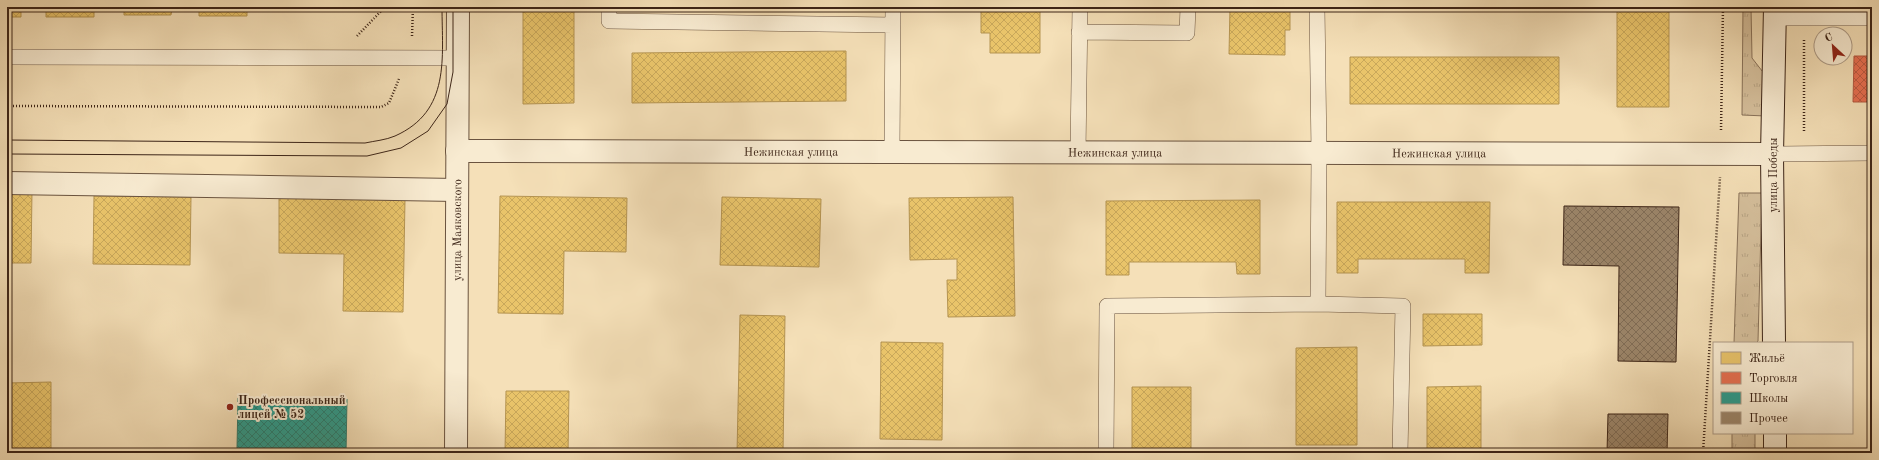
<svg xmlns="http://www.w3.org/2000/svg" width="1879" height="460" viewBox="0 0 1879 460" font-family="'Old Standard TT',serif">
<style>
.grass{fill:url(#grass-tufts);stroke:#89725a}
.homes{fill:url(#homes-cross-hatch);stroke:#b59451}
.shops{fill:url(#shops-cross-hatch);stroke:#b45840}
.schools{fill:url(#schools-cross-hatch);stroke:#2f796b}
.building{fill:url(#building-cross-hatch);stroke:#3c2417}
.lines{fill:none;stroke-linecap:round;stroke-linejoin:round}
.lane-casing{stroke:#6a533f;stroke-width:16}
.street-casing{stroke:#6a533f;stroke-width:24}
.secondary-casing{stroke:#3c2417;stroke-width:24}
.path{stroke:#3c2417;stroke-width:2.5;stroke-dasharray:1 2;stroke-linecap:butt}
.lane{stroke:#f8ebd1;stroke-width:15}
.street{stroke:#f8ebd1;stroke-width:22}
.secondary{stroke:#f8ebd1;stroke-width:22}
.tram{stroke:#3c2417;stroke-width:1}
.poi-dot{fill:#8f2418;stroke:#f8ebd1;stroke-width:1.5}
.labels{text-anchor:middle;stroke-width:4;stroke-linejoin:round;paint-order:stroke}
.street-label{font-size:12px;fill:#3c2417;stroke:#f8ebd1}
.poi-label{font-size:12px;font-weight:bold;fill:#3c2417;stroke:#f8ebd1;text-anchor:start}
</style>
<defs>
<pattern id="grass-tufts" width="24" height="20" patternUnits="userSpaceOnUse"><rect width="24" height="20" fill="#d6c09d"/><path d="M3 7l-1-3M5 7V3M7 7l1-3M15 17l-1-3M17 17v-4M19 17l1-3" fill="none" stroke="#b9a586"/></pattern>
<pattern id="homes-cross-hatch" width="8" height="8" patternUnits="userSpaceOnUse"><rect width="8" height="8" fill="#e9c46a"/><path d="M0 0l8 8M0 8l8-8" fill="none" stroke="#c9a85b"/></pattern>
<pattern id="shops-cross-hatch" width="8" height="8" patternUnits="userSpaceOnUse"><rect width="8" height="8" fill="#e76f51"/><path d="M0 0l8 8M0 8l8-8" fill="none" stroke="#bc5b42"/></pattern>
<pattern id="schools-cross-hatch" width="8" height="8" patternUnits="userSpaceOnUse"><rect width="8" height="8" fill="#2a9d8f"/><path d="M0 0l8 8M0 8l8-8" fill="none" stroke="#258074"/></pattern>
<pattern id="building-cross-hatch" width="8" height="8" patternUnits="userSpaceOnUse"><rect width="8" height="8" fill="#9c866b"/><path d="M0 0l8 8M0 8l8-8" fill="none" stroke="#806d57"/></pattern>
</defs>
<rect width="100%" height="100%" fill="#f5e0b8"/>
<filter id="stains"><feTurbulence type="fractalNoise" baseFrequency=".005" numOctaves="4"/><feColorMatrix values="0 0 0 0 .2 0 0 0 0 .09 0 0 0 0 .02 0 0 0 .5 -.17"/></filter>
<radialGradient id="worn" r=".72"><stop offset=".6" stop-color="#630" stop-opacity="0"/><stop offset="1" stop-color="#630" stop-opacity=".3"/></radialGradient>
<path class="grass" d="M1743,7h8l1,51 14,18v40l-24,-1z
M1739,193h23l-4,148 -2,2h-22z
M1732,433h23v20h-23z"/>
<path class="homes" d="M7,7h310v4h-70v5h-48v-7h-27l-1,6h-47v-8h-30v10h-48v-10h-25v10h-14z
M523,7h51v96l-51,1z
M981,7h59v46h-50v-20h-9z
M1230,7h60v23h-5v25l-56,-1z
M1617,7h52v100h-52z
M846,51v50l-214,2v-50z
M1350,57h209v47h-209z
M7,189l25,1 -1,73h-24z
M94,196l97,1 -1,68 -97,-1z
M500,196l127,2 -1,54 -62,-1 -1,63 -65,-1z
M279,197l126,2 -2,113 -60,-1 1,-57 -65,-1z
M722,197l99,2 -2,68 -99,-2z
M1013,197l2,119 -67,1 -1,-37h10v-21l-47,1 -1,-62z
M1260,200v74h-23l-1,-12h-107v13h-23v-74z
M1337,202h153l-1,71h-24v-14h-107v14h-21z
M1423,314h59v31l-59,1z
M740,315l45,1 -2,137h-46z
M881,342l62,1 -1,97 -62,-1z
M1357,347v98h-61v-97z
M51,382v71h-44v-70z
M1481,386v67h-54v-66z
M1132,387h59v66h-59z
M506,391h63l-1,62h-63z"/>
<path class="shops" d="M1854,56h18v46h-19z"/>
<path class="schools" d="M238,398l109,1 -1,54h-67v-3l-42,-1z"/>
<path class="building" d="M1564,206l115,1 -3,155 -58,-1 1,-95 -56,-1z
M1608,414h60l-1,39h-60z"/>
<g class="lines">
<g class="lane-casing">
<path id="lane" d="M609,7v14l284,4
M1775,18h97
M1079,32l108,1 1,-26
M7,57l450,1
M892,152l1,-145
M1078,153l2,-146
M1772,154l100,-1
M1318,304l85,2 -3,147
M1106,453l1,-147 211,-2 1,-151 -2,-146"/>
</g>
<g class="street-casing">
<g id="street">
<path id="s1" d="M457,151l1315,3"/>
<path d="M7,183l450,7"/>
<path id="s2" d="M456,453l2,-446"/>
</g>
</g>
<g class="secondary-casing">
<path id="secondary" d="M1774,343l-2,-189 3,-147
M1775,433v20"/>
</g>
<path class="path" d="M357,36l28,-29
M412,36l1,-29
M7,106l374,1 8,-4 10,-24
M1721,130l2,-123
M1804,131v-92
M1703,453l17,-276"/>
<use href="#lane" class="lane"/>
<use href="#street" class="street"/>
<use href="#secondary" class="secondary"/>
<path class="tram" d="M7,140l358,3c9,-2 21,-3 30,-7 56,-25 47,-78 47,-129
M7,154l360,2 34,-8 27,-17 19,-27 6,-32v-65"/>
</g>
<circle class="poi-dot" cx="230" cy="407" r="4"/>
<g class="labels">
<g class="street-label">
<text dy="4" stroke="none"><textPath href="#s1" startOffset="334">Нежинская улица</textPath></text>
<text dy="4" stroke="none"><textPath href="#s1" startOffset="658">Нежинская улица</textPath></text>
<text dy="4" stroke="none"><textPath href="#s1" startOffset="982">Нежинская улица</textPath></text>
<text transform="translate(1773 175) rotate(-90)" y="4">улица Победы</text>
<text dy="4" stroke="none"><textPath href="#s2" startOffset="223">улица Маяковского</textPath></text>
</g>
<g class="poi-label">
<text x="238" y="404">Профессиональный<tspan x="238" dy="14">лицей № 52</tspan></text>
</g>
</g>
<rect width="1879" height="460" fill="none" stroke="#f5e0b8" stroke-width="24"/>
<rect x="8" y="8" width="1863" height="444" fill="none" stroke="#3c2417" stroke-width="2"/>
<rect x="12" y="12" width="1855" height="436" fill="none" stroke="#3c2417"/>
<rect x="1713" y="342" width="140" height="92" fill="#f8ebd1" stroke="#ad9b87"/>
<rect x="1721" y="352" width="20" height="12" fill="#e9c46a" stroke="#ad9b87"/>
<text x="1749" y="362" font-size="12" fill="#3c2417">Жильё</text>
<rect x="1721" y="372" width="20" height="12" fill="#e76f51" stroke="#ad9b87"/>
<text x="1749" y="382" font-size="12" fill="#3c2417">Торговля</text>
<rect x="1721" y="392" width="20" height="12" fill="#2a9d8f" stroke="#ad9b87"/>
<text x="1749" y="402" font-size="12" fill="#3c2417">Школы</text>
<rect x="1721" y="412" width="20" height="12" fill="#9c866b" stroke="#ad9b87"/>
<text x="1749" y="422" font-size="12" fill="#3c2417">Прочее</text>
<g transform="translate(1833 46) rotate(334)"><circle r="19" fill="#f8ebd1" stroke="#ad9b87"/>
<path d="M0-3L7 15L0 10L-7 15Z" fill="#8f2418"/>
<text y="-6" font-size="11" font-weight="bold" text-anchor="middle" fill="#3c2417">С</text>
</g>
<rect width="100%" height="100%" filter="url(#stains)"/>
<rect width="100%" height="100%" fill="url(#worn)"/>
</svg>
